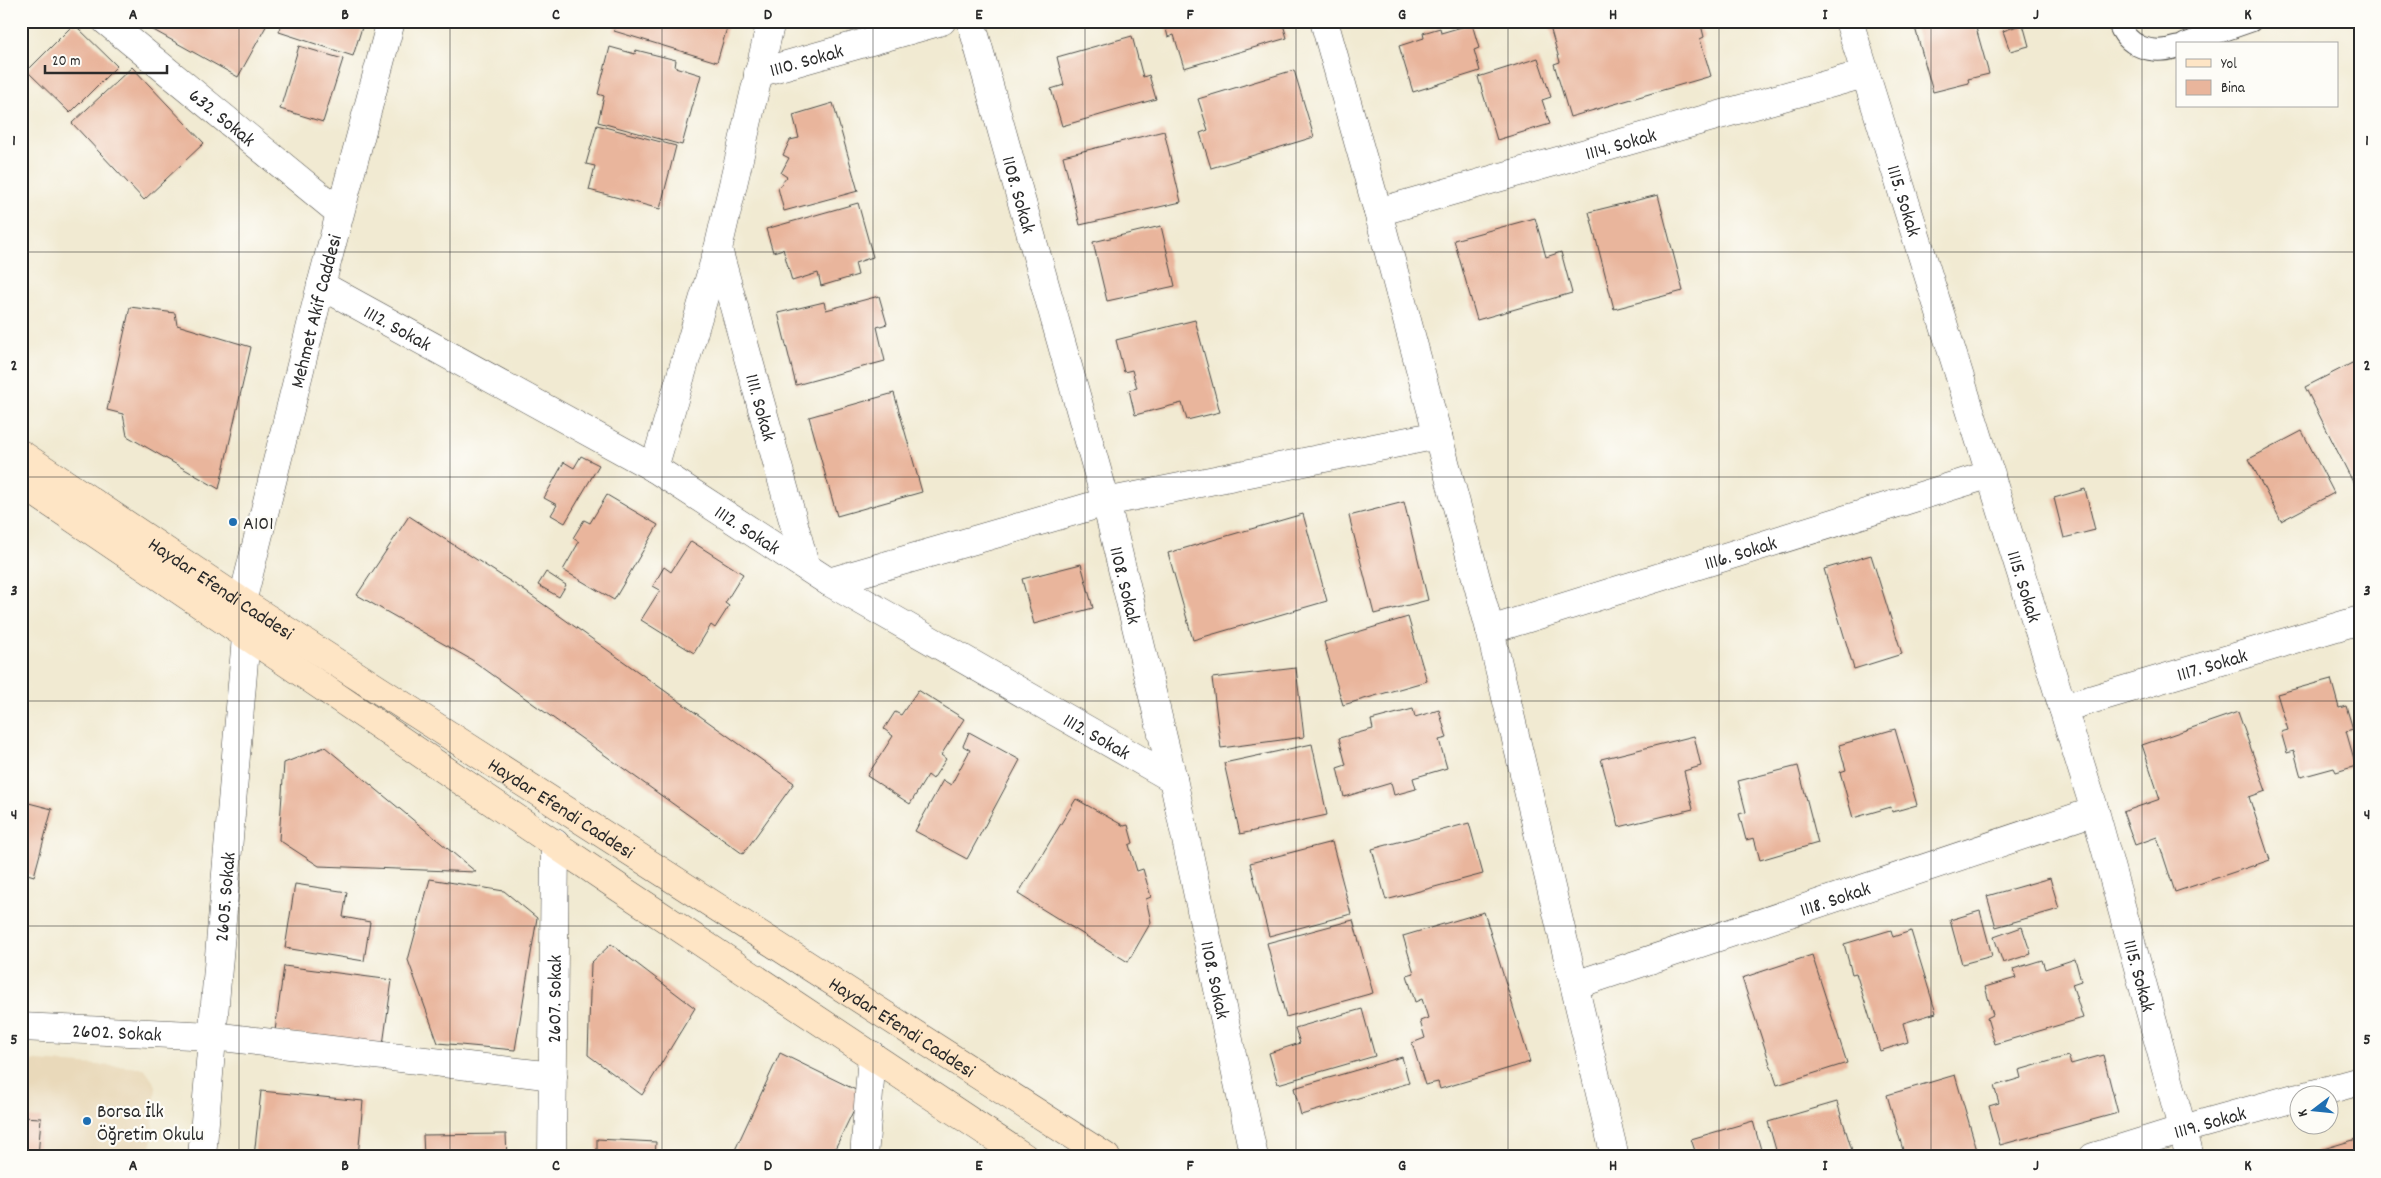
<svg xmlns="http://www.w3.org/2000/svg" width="2381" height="1178" viewBox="0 0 2381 1178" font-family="Dekko,sans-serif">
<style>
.built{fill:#e9d9ba}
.building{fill:#e9b59c}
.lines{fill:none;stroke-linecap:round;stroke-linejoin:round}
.service-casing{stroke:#494844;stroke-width:23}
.minor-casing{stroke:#494844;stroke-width:29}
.tertiary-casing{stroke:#494844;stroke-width:29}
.secondary-casing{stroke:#494844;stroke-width:29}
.service{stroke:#fff;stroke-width:21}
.minor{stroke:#fff;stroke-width:28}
.tertiary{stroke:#fff;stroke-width:28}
.secondary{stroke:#fee5c5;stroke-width:28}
.grid{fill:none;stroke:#2b2b2b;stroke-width:1;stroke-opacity:0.55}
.poi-dot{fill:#1f6fb2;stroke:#fdfcf7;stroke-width:2}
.labels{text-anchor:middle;stroke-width:4.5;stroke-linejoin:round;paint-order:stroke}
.street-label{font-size:20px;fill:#2b2b2b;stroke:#fdfcf7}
.poi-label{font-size:20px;fill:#2b2b2b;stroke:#fdfcf7;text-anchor:start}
.neatline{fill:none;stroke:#2b2b2b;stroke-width:2}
.grid-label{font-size:16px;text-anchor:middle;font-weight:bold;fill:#2b2b2b}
</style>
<rect width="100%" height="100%" fill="#fdfcf7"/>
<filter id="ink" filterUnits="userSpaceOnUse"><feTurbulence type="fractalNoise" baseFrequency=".02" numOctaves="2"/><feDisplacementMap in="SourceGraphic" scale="10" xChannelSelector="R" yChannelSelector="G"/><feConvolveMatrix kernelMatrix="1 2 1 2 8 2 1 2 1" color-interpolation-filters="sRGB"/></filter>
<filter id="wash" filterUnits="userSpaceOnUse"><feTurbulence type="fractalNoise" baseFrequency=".0096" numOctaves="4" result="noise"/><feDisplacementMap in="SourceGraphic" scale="20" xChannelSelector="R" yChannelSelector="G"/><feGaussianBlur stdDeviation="1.12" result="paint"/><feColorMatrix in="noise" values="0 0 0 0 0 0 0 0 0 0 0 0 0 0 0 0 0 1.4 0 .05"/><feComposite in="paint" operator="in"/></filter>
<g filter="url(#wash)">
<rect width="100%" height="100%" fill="#f1ead2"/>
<path class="built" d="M21,1060l123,8 12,18 -6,71h-129z"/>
<g id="blocks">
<path class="building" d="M151,21h118l-31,56 -90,-50z
M283,21h81l-11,35 -74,-24z
M617,21h112l-12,41 -103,-31z
M1164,21h118l5,17 -103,30 -10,-33 -6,2z
M1571,21h129l4,16 -4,2 11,37 -141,41 -16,-53 6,-2 -10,-35z
M1907,21h67l15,53 -21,5 1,4 -36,9 -19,-68 -6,1z
M74,24l43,42 -47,47 -43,-42z
M1472,24l7,24 -5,2 6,21 -67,21 -14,-46 25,-8 -1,-5 17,-5 1,5z
M2023,24l6,22 -19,5 -7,-20z
M1132,36l11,41 6,-2 7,24 -94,27 -11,-37 13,-4 -7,-28z
M299,46l44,13 -20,63 -43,-13z
M610,47l25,7 1,-4 40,10 -1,7 26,8 -19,70 -84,-23 6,-26 -6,-2z
M1538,58l13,39 -9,3 8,24 -53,16 -19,-63z
M132,67l72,76 -60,57 -72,-77z
M1294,70l20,67 -103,31 -11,-35 8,-3 -10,-31z
M833,103l25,88 -74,20 -6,-23 9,-11 -6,-4 8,-15 -6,-3 7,-15 9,-2 -6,-23z
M597,125l79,21 -16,63 -71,-19 6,-24 -9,-2z
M1164,131l17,71 -101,23 -17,-69z
M1658,195l25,96 -69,18 -25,-97z
M858,203l15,54 -18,6 3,12 -37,11 -3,-13 -26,8 -9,-32 -10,3 -7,-23z
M1535,218l11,39 15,-5 11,41 -95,27 -23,-80z
M1161,226l14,60 -68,15 -14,-59z
M879,296l8,28 -10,3 8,34 -89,24 -18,-72 46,-11 2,8z
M130,307l45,6 2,12 74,22 -32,142 -92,-53 -4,-22 -16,-4z
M1195,320l25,92 -33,8 -5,-17 -47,12 -6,-25 8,-2 -5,-18 -8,2 -8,-32z
M2360,359v129l-3,2 -52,-103z
M894,393l28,99 -85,24 -28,-99z
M2302,431l32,62 -53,28 -32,-62z
M581,456l18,9 -34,58 -14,-8 6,-10 -13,-7 20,-36 10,6z
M2085,489l10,41 -31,8 -10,-40z
M607,495l51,30 -44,75 -51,-30 16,-28 -6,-4 11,-18 6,3z
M1404,502l24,98 -54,14 -25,-98z
M1303,514l24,87 -134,39 -25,-87z
M409,516l113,73 272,194 -51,71 -271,-194 -115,-65z
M691,541l52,33 -18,29 4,3 -14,22 -4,-3 -17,28 -53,-33 19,-30 -7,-4 11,-19 7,5z
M1871,555l31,99 -48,15 -30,-100z
M1081,564l12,44 -59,16 -12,-45z
M546,572l20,13 -7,12 -21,-12z
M1408,617l19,64 -84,24 -19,-63z
M1296,668l8,69 -83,11 -9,-70z
M2331,679l8,29 7,-2 7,23 -7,2 10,35 -20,6 -2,-4 -33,9 -7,-26 -7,2 -6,-21 7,-2 -11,-36z
M918,690l46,29 -23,36 5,4 -13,20 -5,-4 -18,29 -43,-28 26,-40 -9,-7 11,-17 6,3z
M1413,709l2,8 24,-7 8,28 -8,2 8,28 -34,10 3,11 -22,6 -3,-12 -47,14 -7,-29 9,-3 -7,-27 34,-9 -2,-9z
M2238,712l28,79 -17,6 21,63 -95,32 -18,-55 -22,8 -12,-33 37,-13 -18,-54z
M1895,729l22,76 -25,7 -1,-5 -38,11 -13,-46 6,-2 -7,-25z
M969,732l51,28 -53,99 -52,-28 28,-51 8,5 19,-35 -7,-4z
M1694,736l7,30 -17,5 9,38 -74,18 -18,-68z
M1312,744l15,71 -87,19 -16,-71z
M325,747l151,125 -157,-6 -40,-26 5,-77z
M1798,766l20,77 -58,17 -6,-22 -8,2 -7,-26 7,-2 -8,-31z
M1076,799l48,27 4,-1 5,18 -4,2 8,26 6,-2 8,28 -5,2 5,23 -23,40 -110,-68z
M21,801l31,8 -18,67 -13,-4z
M1469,823l14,51 -97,26 -14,-51z
M1332,842l19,72 -82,22 -19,-73z
M2050,878l9,31 -63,18 -9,-31z
M430,879l74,12 33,27 -22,132 -77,-7 -30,-83z
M295,884l52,8 -4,25 27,5 -6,39 -79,-13z
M1980,911l12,45 -30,8 -12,-44z
M1484,912l46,150 -90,27 -2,-7 -13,3 -13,-42 13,-5 -5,-17 8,-3 -6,-19 -7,3 -8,-27 7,-2 -11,-37z
M1353,920l20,73 -87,24 -19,-74z
M2022,927l9,27 -28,9 -9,-26z
M1891,930l2,7 18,-6 25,82 -33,10 5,19 -28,9 -24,-78 -4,1 -8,-30z
M611,944l84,64 -53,87 -54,-40 3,-92z
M1812,955l35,108 -70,22 -35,-107z
M2075,959l6,22 -9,3 11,34 -88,26 -8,-26 6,-3 -8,-28 31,-9 -3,-9 29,-9 3,9z
M284,966l108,14 -9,65 -108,-14z
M1362,1009l13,47 -97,28 -9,-31 31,-10 -5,-15z
M780,1053l82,40 -31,64h-82l-14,-7z
M2103,1055l15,58 -118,32 -11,-39 10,-3 -5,-17 27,-8 -2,-8 49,-14 3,8z
M1402,1057l7,26 -108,32 -7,-27z
M1955,1075l24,82h-74l-18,-62z
M261,1091l102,10 -5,56h-104z
M1837,1102l17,55h-76l-10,-35z
M21,1117l20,1 -3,39h-17z
M1753,1121l10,36h-66l-6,-18z
M506,1134l1,23h-83l-1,-22z
M2360,1138v19h-59l-1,-1z
M597,1139l59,3 -1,15h-58z"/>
</g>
</g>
<g filter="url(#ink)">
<use href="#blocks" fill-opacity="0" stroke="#494844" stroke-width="1"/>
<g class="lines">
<g class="service-casing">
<path id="service" d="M2118,21c8,27 35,34 59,26
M2185,44l66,-23"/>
</g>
<g class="minor-casing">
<g id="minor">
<path id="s1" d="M106,21l233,191"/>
<path id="s2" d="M971,21l135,481 67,277 81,378"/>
<path id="s3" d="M1849,21l246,790 95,346"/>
<path id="s4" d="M758,73l184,-52"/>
<path id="s5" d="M1378,212l486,-138"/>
<path id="s6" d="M718,249l87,315"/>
<path id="s7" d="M321,285l333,183 175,114 344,197"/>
<path d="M654,468l64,-219 53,-228"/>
<path d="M829,582l277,-80 332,-67"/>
<path id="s8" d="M1490,630l501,-156"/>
<path id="s9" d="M2063,708l297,-88"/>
<path id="s10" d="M1575,985l520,-174"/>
<path id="s11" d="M21,1027l192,9 340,40"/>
<path d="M2306,1096l54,-15"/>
<path id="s12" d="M202,1157l44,-520"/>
<path id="s13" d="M552,1157l3,-314"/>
<path d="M864,1157l8,-102"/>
<path id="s14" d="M2093,1157l90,-28 115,-32"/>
</g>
</g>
<g class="tertiary-casing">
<g id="tertiary">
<path d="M1324,21l54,191 112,418 125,527"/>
<path id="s15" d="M242,602l79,-317 70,-264"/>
</g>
</g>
<g class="secondary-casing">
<g id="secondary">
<path id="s16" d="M21,454l221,148 864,555"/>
<path d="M21,483l597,404 406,270"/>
</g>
</g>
<use href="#service" class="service"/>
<use href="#minor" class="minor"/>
<use href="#tertiary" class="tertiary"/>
<use href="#secondary" class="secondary"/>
</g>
</g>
<path class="grid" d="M239,21v1136M450,21v1136M662,21v1136M873,21v1136M1085,21v1136M1296,21v1136M1508,21v1136M1719,21v1136M1931,21v1136M2142,21v1136M21,252h2339M21,477h2339M21,701h2339M21,926h2339"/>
<g class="poi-dot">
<circle cx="233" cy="522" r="5"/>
<circle cx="87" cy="1121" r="5"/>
</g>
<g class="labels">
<g class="street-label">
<text dy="7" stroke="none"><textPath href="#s4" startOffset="50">1110. Sokak</textPath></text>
<text dy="7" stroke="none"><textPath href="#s1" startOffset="151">632. Sokak</textPath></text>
<text dy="7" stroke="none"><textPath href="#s5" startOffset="252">1114. Sokak</textPath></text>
<text dy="7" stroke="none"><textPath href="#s2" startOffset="180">1108. Sokak</textPath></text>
<text dy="7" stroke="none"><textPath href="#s3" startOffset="188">1115. Sokak</textPath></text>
<text dy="7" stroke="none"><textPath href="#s15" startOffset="300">Mehmet Akif Caddesi</textPath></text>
<text dy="7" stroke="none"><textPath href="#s7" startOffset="88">1112. Sokak</textPath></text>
<text dy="7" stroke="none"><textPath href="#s6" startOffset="164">1111. Sokak</textPath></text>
<text dy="7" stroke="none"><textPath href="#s7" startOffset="492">1112. Sokak</textPath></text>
<text dy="7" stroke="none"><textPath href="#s8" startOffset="262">1116. Sokak</textPath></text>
<text dy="7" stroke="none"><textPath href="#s2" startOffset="585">1108. Sokak</textPath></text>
<text dy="7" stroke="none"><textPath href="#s3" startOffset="592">1115. Sokak</textPath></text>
<text dy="7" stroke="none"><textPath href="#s16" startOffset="241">Haydar Efendi Caddesi</textPath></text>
<text dy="7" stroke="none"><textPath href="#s9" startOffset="155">1117. Sokak</textPath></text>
<text dy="7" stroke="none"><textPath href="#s7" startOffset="898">1112. Sokak</textPath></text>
<text dy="7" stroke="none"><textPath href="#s16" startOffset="646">Haydar Efendi Caddesi</textPath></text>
<text dy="7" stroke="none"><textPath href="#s12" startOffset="261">2605. Sokak</textPath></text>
<text dy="7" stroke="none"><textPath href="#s10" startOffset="274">1118. Sokak</textPath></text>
<text dy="7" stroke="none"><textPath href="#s3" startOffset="998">1115. Sokak</textPath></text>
<text dy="7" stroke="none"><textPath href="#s2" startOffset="990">1108. Sokak</textPath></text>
<text dy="7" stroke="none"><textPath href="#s13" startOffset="158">2607. Sokak</textPath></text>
<text dy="7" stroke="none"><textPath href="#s16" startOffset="1051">Haydar Efendi Caddesi</textPath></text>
<text dy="7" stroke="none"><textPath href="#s11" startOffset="96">2602. Sokak</textPath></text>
<text dy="7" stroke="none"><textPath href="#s14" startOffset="122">1119. Sokak</textPath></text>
</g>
<g class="poi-label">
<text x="243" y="529">A101</text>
<text x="97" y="1117">Borsa İlk<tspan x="97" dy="23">Öğretim Okulu</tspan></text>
</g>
</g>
<rect width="2381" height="1178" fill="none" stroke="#fdfcf7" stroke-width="55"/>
<rect x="2176" y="42" width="162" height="65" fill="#fdfcf7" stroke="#a9a8a5"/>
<rect x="2186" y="59" width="25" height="8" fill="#fee5c5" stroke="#a9a8a5"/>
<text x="2221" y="68" font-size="15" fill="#2b2b2b">Yol</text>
<rect x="2186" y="80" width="25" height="15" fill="#e9b59c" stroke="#a9a8a5"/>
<text x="2221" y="92" font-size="15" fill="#2b2b2b">Bina</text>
<g transform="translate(2314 1110) rotate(254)"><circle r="24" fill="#fdfcf7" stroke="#a9a8a5"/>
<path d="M0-4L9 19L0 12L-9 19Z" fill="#1f6fb2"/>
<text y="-8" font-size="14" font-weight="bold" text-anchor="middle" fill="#2b2b2b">K</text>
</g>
<path d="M45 65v8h122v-8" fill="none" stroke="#2b2b2b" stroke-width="2.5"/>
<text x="52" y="65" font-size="15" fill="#2b2b2b" stroke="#fdfcf7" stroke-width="4" paint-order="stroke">20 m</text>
<rect x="28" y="28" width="2326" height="1122" class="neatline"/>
<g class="grid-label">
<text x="133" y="19">A</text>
<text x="345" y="19">B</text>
<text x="556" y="19">C</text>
<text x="768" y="19">D</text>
<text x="979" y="19">E</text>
<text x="1190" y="19">F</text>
<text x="1402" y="19">G</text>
<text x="1613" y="19">H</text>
<text x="1825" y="19">I</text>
<text x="2036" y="19">J</text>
<text x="2248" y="19">K</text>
<text x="14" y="145">1</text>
<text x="2367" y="145">1</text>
<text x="14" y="370">2</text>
<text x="2367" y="370">2</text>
<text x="14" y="595">3</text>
<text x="2367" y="595">3</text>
<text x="14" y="819">4</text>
<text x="2367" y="819">4</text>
<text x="14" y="1044">5</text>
<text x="2367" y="1044">5</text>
<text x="133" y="1170">A</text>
<text x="345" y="1170">B</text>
<text x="556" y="1170">C</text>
<text x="768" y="1170">D</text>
<text x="979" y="1170">E</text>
<text x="1190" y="1170">F</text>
<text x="1402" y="1170">G</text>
<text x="1613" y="1170">H</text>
<text x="1825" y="1170">I</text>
<text x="2036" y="1170">J</text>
<text x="2248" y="1170">K</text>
</g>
</svg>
